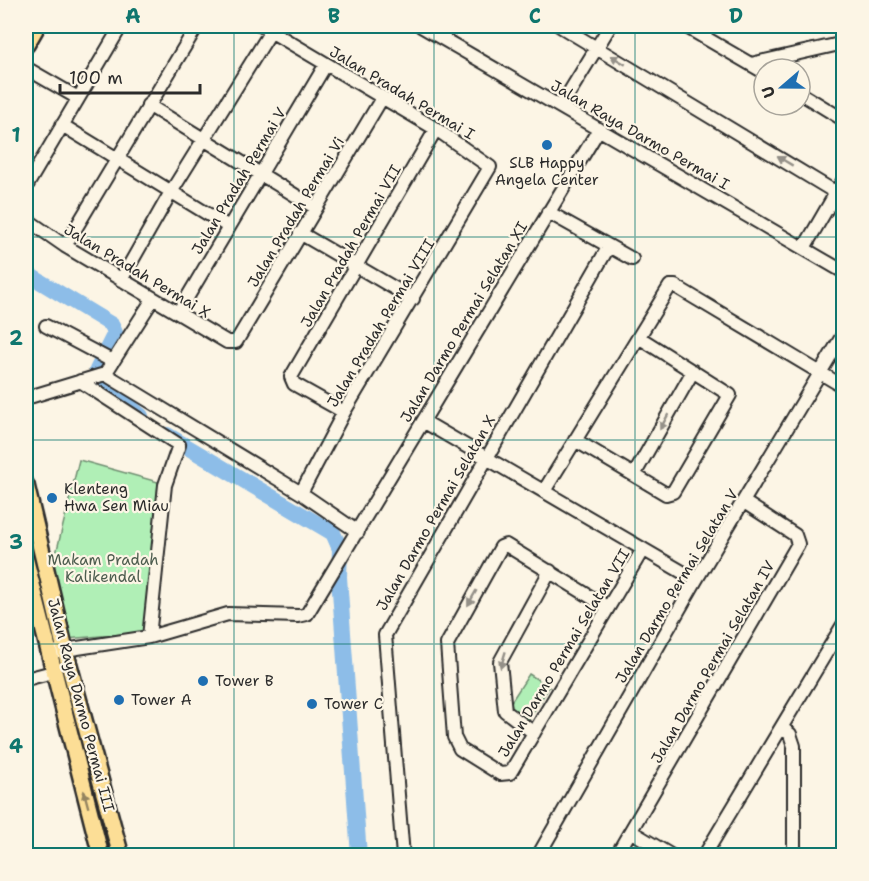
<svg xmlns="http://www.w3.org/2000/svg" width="869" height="881" viewBox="0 0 869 881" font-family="'Shantell Sans',sans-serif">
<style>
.green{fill:#b0efb6;stroke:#6e8d70;stroke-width:1.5}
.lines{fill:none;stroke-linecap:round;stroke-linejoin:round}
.river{stroke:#8dbde8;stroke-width:16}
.minor-casing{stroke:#2b2b2b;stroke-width:16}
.major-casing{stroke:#2b2b2b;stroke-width:20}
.minor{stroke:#fcf5e5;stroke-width:12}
.major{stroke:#fcde96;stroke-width:15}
.oneway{fill:#949088}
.oneway2{fill:#948460}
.grid{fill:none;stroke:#0f766e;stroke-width:1.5;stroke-opacity:0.55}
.poi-dot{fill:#1f6fb2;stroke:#fcf5e5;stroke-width:2}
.labels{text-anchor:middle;stroke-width:4.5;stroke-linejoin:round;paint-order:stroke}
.street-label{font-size:15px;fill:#2b2b2b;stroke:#fcf5e5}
.poi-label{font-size:15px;fill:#2b2b2b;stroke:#fcf5e5;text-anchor:start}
.park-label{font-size:15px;fill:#4c5c4e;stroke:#fcf5e5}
.neatline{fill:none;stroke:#0f766e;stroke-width:2}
.grid-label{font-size:20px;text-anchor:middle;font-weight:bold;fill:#0f766e}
</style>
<rect width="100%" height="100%" fill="#fcf5e5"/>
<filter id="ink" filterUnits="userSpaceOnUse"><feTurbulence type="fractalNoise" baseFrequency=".0167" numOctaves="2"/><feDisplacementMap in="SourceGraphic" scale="12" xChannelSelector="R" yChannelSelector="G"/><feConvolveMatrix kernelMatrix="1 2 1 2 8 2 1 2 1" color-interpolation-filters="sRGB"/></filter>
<g filter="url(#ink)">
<path class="green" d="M79,460l79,22 -10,150 -82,7 -13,-73z
M529,674l20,13 -22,35 -20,-14z"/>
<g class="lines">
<path class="river" d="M26,273l86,52 3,8 -8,16
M97,370l5,-10
M102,384l39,32
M167,435l166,98 7,16 -1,28 20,279"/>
<g class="minor-casing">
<path id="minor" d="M262,26l174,103 54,38 -146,245 -43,81
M421,26l423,246
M560,26l275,166
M685,26l79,46
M751,64l93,-21
M26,68l52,30
M800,93l44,27
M148,105l168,103
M561,106l49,-80
M62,125l167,102
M26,187l95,-161
M548,212l84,47
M26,219l39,27 162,96h9l146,-244
M300,233l113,66
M65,246l132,-220
M804,248l40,-69
M121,280l50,-88 100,-161
M178,313l148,-249
M46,326l66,35
M105,374l48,-75
M80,381l99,64 -14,40 -16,152
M26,398l79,-24 196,119 57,39
M344,412l-50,-28 -3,-7 145,-248
M423,421l273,159
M575,440l91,54 7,-2 57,-97 -90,-57
M634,475l59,-104
M544,491l126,-205h5l169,101
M607,607l-101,-62 -5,2 -54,97 7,93 6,12 40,25 10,-1 133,-224
M58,651l91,-14 79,-23 70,2 9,-2 292,-485
M26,679l27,-7
M782,728l8,6 4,12v110
M534,733l-29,-22 -5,-49 50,-91
M632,832l40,24
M403,856l-18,-221 224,-389
M538,856l158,-276 148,-247
M616,856l182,-312 -3,-9 -51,-33
M704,856l140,-233"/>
</g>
<g class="major-casing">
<path id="major" d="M26,45l11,-19
M26,485l39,165 56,206
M26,561l75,295"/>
</g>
<use href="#minor" class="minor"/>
<use href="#major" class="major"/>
</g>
<defs><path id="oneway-solid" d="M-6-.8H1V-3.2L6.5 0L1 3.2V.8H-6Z" transform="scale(1.5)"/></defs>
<g class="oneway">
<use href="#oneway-solid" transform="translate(618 60) rotate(-149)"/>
<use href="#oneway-solid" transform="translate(785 161) rotate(-149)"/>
<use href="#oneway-solid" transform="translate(664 422) rotate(119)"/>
<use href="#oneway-solid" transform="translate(472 598) rotate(120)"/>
<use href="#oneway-solid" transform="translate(503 660) rotate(107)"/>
</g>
<use class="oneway2" href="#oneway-solid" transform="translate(86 799) rotate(-105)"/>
</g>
<path class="grid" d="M234,26v830M434,26v830M635,26v830M26,237h818M26,440h818M26,644h818"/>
<g class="poi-dot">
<circle cx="547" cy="145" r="6"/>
<circle cx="52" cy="498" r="6"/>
<circle cx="203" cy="681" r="6"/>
<circle cx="119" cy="700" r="6"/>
<circle cx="312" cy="704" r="6"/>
</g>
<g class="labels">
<g class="street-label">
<text transform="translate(402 93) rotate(31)" y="5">Jalan Pradah Permai I</text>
<text transform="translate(640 135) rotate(30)" y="5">Jalan Raya Darmo Permai I</text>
<text transform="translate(239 181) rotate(-59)" y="5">Jalan Pradah Permai V</text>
<text transform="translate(296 212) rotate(-59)" y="5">Jalan Pradah Permai Vi</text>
<text transform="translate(351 246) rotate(-60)" y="5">Jalan Pradah Permai VII</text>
<text transform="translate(137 271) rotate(31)" y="5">Jalan Pradah Permai X</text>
<text transform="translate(464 322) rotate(-59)" y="5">Jalan Darmo Permai Selatan XI</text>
<text transform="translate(381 323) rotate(-59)" y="5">Jalan Pradah Permai VIII</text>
<text transform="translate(436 513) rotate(-60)" y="5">Jalan Darmo Permai Selatan X</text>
<text transform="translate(677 586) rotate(-59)" y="5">Jalan Darmo Permai Selatan V</text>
<text transform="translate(564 653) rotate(-59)" y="5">Jalan Darmo Permai Selatan VII</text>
<text transform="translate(713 662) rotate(-60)" y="5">Jalan Darmo Permai Selatan IV</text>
<text transform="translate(81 705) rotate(75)" y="5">Jalan Raya Darmo Permai III</text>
</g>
<g class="poi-label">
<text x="547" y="168" text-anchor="middle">SLB Happy<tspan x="547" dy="17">Angela Center</tspan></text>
<text x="64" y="494">Klenteng<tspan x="64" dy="17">Hwa Sen Miau</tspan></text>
<text x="215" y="686">Tower B</text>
<text x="131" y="705">Tower A</text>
<text x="324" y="709">Tower C</text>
</g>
<g class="park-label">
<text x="103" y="565">Makam Pradah<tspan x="103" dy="17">Kalikendal</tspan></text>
</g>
</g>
<rect width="869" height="881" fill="none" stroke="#fcf5e5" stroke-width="66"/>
<g transform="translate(782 87) rotate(250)"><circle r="28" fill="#fcf5e5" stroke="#a8a49b" stroke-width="1.5"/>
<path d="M0-4.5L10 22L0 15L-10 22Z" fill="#1f6fb2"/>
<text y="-9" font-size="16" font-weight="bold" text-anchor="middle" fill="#2b2b2b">U</text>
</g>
<path d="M60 84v9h140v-9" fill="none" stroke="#2b2b2b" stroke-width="3"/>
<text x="69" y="84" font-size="18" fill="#2b2b2b" stroke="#fcf5e5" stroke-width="4.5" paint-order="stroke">100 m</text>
<rect x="33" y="33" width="803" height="815" class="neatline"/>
<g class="grid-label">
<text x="133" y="23">A</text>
<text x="334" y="23">B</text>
<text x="535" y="23">C</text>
<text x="736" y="23">D</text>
<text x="16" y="142">1</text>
<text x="16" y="345">2</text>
<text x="16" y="549">3</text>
<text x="16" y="753">4</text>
</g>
</svg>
